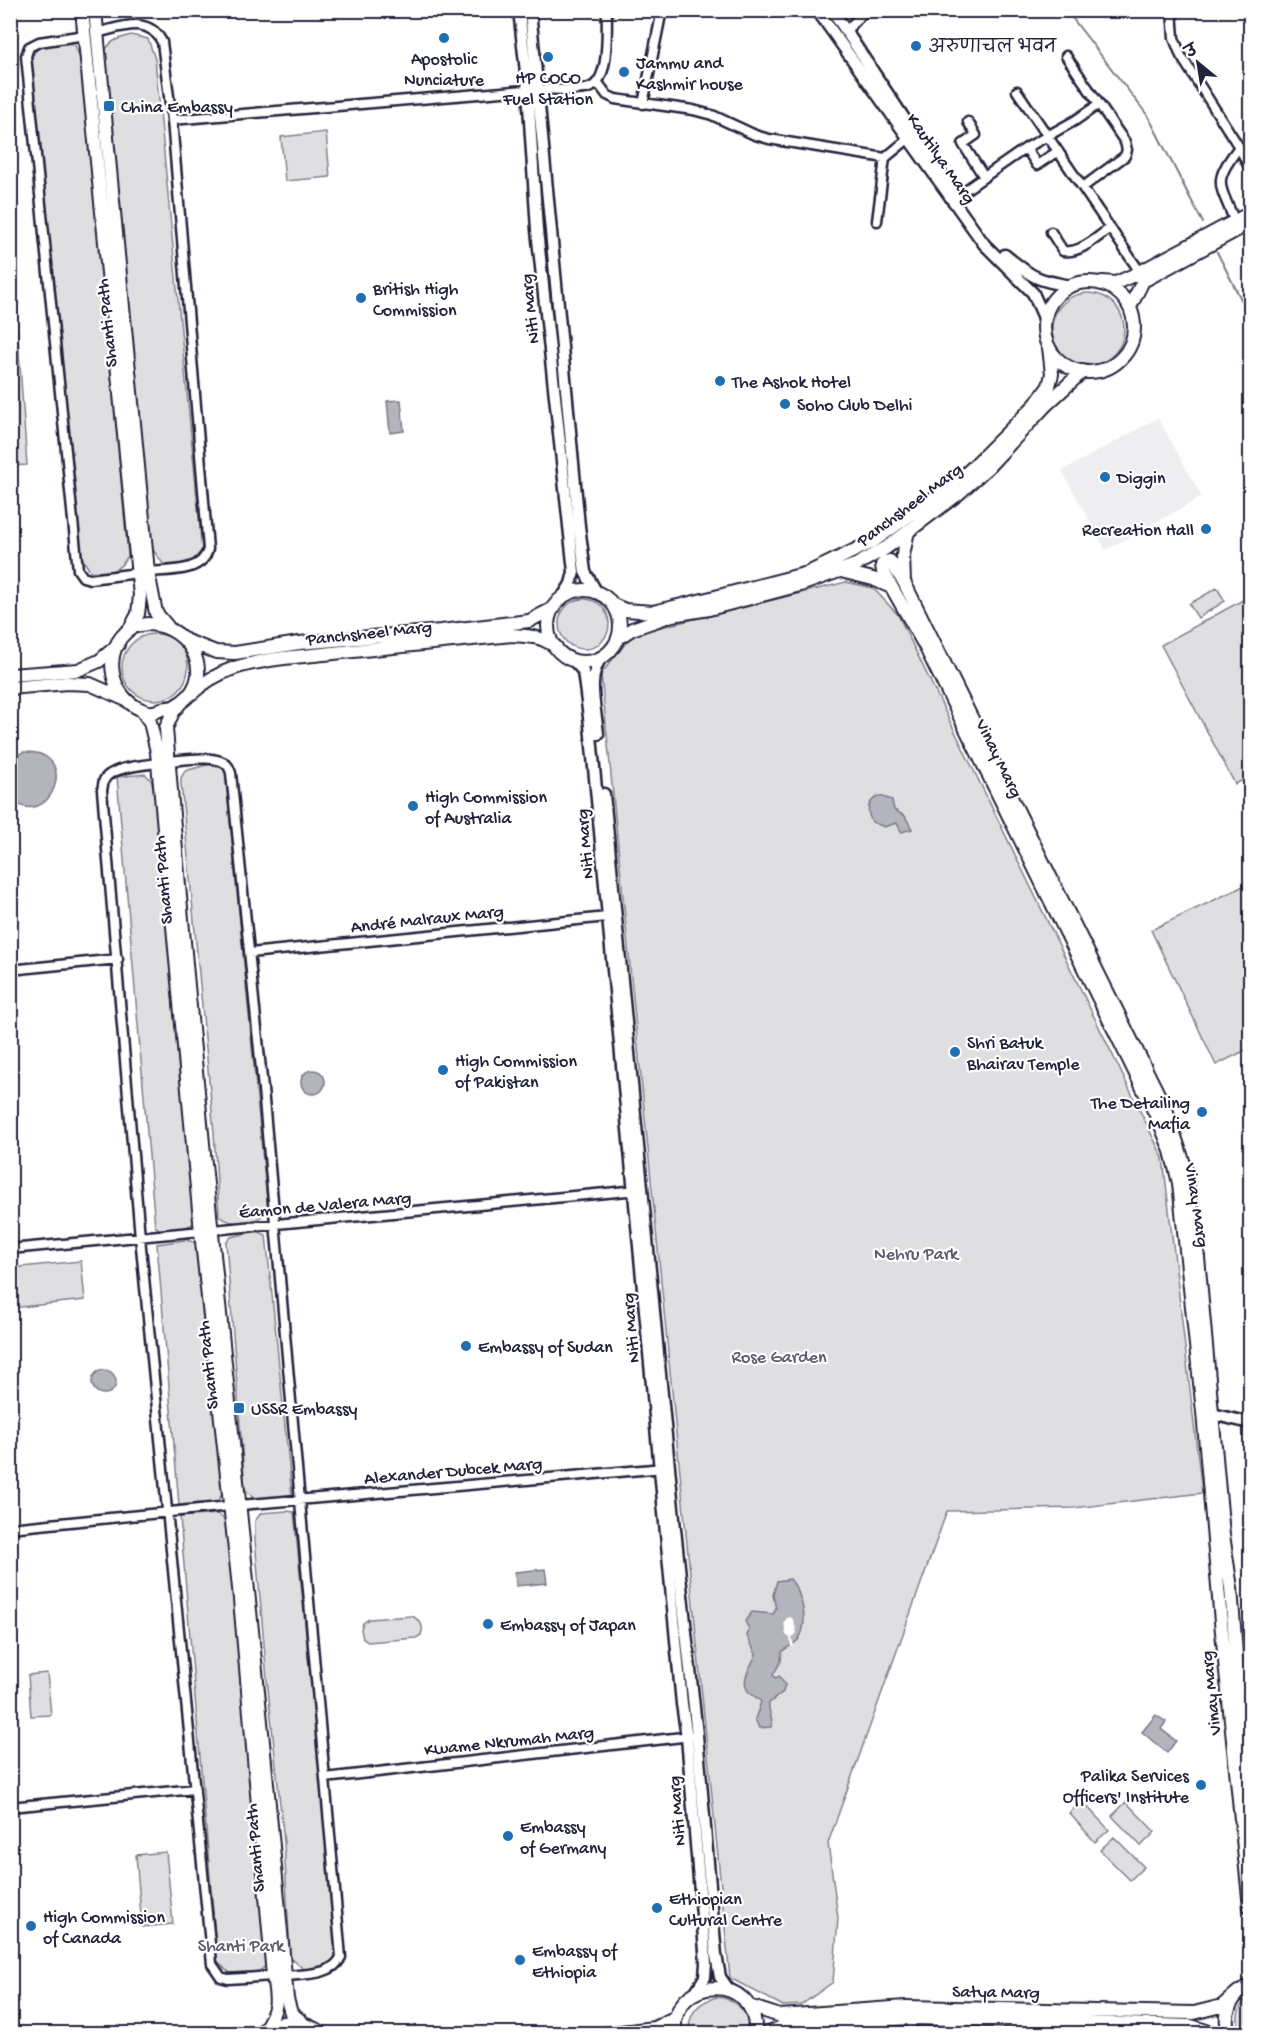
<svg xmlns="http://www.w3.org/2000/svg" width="1261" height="2044" viewBox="0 0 1261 2044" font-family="'Gochi Hand','Playpen Sans Deva',sans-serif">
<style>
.built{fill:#eeeef1}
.green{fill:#dfdfe2;stroke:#80808e;stroke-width:1.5}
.water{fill:#b4b4bc;stroke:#7a7a88;stroke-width:1.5}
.pier{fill:#fff}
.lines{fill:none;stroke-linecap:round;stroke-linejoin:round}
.stream{stroke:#7a7a88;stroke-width:2}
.minor-casing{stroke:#22223b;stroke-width:13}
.tertiary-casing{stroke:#22223b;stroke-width:15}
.secondary-casing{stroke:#22223b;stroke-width:16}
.minor{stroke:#fff;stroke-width:8}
.tertiary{stroke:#fff;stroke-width:10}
.secondary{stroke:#fff;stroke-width:12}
.poi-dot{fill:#1f6fb2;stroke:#fff;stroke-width:2}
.labels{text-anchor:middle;stroke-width:4.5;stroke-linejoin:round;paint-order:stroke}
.poi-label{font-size:18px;fill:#22223b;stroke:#fff;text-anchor:start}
.street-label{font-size:18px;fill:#22223b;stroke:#fff}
.park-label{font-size:18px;fill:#5b5b6d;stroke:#fff}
</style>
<rect width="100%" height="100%" fill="#fff"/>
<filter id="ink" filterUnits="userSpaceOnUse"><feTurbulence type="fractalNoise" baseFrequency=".0167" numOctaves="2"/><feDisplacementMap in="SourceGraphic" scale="12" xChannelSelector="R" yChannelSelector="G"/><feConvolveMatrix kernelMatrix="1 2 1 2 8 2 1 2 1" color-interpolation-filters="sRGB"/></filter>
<g filter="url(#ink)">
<path class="built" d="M1158,418l44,79 -96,53 -44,-79z"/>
<path class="green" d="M131,35l17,4 7,20 47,491 -13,15 -14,2 -11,-2 -11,-15 -50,-495c6,-14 13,-16 28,-20z
M58,41l17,4 7,19 46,492c-10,17 -19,17 -38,15l-10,-16 -50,-494c6,-15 13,-17 28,-20z
M326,132l4,45 -45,4 -4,-44z
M1052 329a36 36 0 1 1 72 0a36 36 0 1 1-72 0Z
M15,294l12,171 -16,1 -1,-171z
M846,582l27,6 25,27 265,543 39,335 -128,15 -127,3 -119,332 10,75 -5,64 -32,23 -18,1 -53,-28 -129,-1304 32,-40z
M1217,588l8,13 -27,17 -9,-14z
M1250,596v181l-15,7 -74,-139z
M559 624a25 25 0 1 1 50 0a25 25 0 1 1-50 0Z
M122 667a33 33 0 1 1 66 0a33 33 0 1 1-66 0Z
M210,764l15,4 43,444c-15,12 -33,15 -49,4l-5,-83 -33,-350v-5l4,-7z
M145,774l6,6 3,9 26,292 17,139c-10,10 -22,9 -36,11l-6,-5 -38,-449z
M1250,883v165l-34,17 -65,-135z
M1250,1066v69c-11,-23 -8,-46 0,-69z
M257,1231l9,4 26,261 -37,4 -10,-11 -19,-247 5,-5z
M185,1240l13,3 26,249 -7,10 -38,3 -22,-261z
M81,1261l4,39 -74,8v-40z
M287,1511l7,1 44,445c-9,11 -18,13 -32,14l-14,-12 -2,-5 -6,-112 -17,-163 -12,-139v-19l6,-8z
M218,1514l10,9c13,146 25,293 40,439 -8,13 -23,18 -37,11 -6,-2 -10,-9 -14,-13l-37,-443z
M412,1616c9,5 12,9 9,19l-5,3 -48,4 -5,-3 -2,-10 2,-6 6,-4z
M47,1673l4,42 -20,1 -3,-41z
M1082,1801l27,29 -14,12 -26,-29z
M1126,1802l29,30 -14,14 -29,-30z
M1114,1837l30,30 -14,13 -30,-30z
M166,1852l7,72 -31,3 -6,-72z
M1250,1996v37h-9c-6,-14 -4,-27 9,-37z
M717,1997c19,2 34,15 30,36h-58c-1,-19 9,-31 28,-36z"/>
<path class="water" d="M401,400l3,31 -14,2 -3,-32z
M23,752c61,-3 26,82 -12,47v-40z
M880,796l12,4 2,10 11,6 7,13 -11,3 -4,-9 -13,4 -12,-5c-6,-11 -5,-22 8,-26z
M301 1082a12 12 0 1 1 24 0a12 12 0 1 1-24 0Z
M92 1382a12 12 0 1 1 24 0a12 12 0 1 1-24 0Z
M545,1569l2,14 -31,3 -1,-14z
M790,1579c12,14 20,45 8,61 -5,6 -12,7 -16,12l-1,9 -8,14 3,3 3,-2 6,9 -2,7 -14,11c-2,10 6,15 2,24l-12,1 -4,-9 6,-17c-3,-4 -8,-6 -12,-10 -10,-12 3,-26 7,-38l-9,-18 2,-7 -4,-8 7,-9 21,2 3,-6 -3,-13 4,-14z
M1156,1715l10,7 -5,7 15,12 -9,12 -25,-21z"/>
<path class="pier" d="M791,1617l3,4 3,12 -5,5 2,8 -3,1 -1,-9 -4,-3 -2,-13 3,-4z"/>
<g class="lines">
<path class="stream" d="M1066,10l82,106 55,107
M1217,252l33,65"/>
<g class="minor-casing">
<path id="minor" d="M1172,10l2,28 7,18 58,91 11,22
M845,32l21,-22
M96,33c24,-5 52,-19 66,9l10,78 36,429c-5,24 -40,21 -60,23
M85,35l-46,7 -10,5 -3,9 52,514 5,7 7,2 48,-6
M1066,56l59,86 2,8 -2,6 -42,31
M598,83l9,12 8,4 78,11 19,5 43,20 14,4 116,19 23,-19
M1017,91l123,181
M643,104l19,-94
M172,120l365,-31c14,0 40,3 52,-1 22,-7 17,-58 18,-78
M968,122l8,13 -13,9 21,33
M1026,148l11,17 21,-14
M951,200l75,-52 50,-28 23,-16
M877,221l8,-63
M1235,222c-16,-40 -23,-39 4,-75
M1051,232l12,19c17,3 34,-14 47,-23
M169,761c14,-1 48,-7 58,4 2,2 3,5 4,8l32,316 78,868c-8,19 -38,17 -56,19
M158,763c-14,2 -47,4 -54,17 -1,3 -1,7 -2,10l38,447 72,727 9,13 7,2 45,-3
M250,953l357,-36
M10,970l108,-11
M10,1249l628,-59
M240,1505l424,-37
M10,1528l220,-22
M325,1778l366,-42
M10,1807l185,-18
M911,2034l1,-20"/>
</g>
<g class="tertiary-casing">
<path id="tertiary" d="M519,10l9,80 9,140 37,342 -3,12 -10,16
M530,10l49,516 6,46 12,21
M817,10l167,234 49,49 12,27
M832,10l123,185
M1005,255c28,23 31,25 66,31
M574,661l9,10 7,54 92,979 5,33 19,226 -1,14 -10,16
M598,734c-2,-24 -12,-56 3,-76
M604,794l71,735 22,206 19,220 4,22 9,13
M1204,1412l46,11"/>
</g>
<g class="secondary-casing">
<path id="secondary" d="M82,10l58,586 -2,18 -8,15
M95,10l53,562 8,41 11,13
M1102,282l14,1 20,-9 114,-61
M1044 327a45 45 0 1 1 90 0a45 45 0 1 1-90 0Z
M1130,307l13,-26 107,-58
M908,531l-5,24 1,27 263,530 18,55 13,90 25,278 8,53 9,116 10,95
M841,571l32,8 18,8
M904,582l-14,-21 -5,1 -3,3 1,7 42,74 235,477 11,28 8,32 24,229 18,210 29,286
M548 626a36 36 0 1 1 72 0a36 36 0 1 1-72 0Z
M613,605l12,5 28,2 62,-15 93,-24 64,-31 91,-65 72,-72 14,-19 3,-12 -3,-27
M148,624c45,1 72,58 27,82 -4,2 -9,2 -14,3 -1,1 -6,3 -8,3 -7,1 -11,-2 -17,-5 -28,-16 -33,-59 -6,-78 5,-4 13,-4 18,-5z
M618,638l14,-9 40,-14 37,-6 91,-24 56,-20 30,-17 72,-54 31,-28 58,-62 36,-33
M187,641l29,11 19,1 64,-10 142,-12 88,-10 25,-13
M10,675l68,-5 21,-9 19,-16
M10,688l57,-5 23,1 34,15
M191,694c28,-26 56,-31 93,-36l228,-23c18,1 29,1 44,12
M181,702l-8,10 -7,16c33,424 84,847 121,1271l4,14 11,9
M143,712l7,10 7,30 44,480 38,356 34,388c4,25 6,32 -9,54
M749,2006l31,10 126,-9 288,6 28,-7 16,-14
M266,2029c20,-11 39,-8 57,5
M604,2034l50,-6 22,-11
M675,2034c-6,-59 84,-63 80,0
M767,2034l17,-8 127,-8 280,8 25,8
M1229,2034c-7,-21 3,-39 21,-49"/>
</g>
<use href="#minor" class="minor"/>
<use href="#tertiary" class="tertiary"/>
<use href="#secondary" class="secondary"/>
</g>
</g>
<g class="poi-dot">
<circle cx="444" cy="38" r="6"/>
<circle cx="916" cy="46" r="6"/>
<circle cx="548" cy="57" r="6"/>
<circle cx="624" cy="72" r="6"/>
<rect x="103" y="100" width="12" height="12" rx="3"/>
<circle cx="361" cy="298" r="6"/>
<circle cx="720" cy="381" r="6"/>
<circle cx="785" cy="404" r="6"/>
<circle cx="1105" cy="477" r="6"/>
<circle cx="1206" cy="529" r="6"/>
<circle cx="413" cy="806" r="6"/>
<circle cx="955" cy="1052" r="6"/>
<circle cx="443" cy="1070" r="6"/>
<circle cx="1202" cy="1112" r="6"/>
<circle cx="466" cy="1346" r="6"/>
<rect x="233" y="1402" width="12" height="12" rx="3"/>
<circle cx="488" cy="1624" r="6"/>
<circle cx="1201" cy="1785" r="6"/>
<circle cx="508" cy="1836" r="6"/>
<circle cx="657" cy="1908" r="6"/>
<circle cx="31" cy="1926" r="6"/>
<circle cx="520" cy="1960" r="6"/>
</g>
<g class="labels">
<g class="poi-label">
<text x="928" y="52">अरुणाचल भवन</text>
<text x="444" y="64" text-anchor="middle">Apostolic<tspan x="444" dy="21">Nunciature</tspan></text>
<text x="636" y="68">Jammu and<tspan x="636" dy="21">Kashmir house</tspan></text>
<text x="548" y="83" text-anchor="middle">HP COCO<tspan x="548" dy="21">Fuel Station</tspan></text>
<text x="121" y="112">China Embassy</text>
<text x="373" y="294">British High<tspan x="373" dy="21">Commission</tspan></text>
<text x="732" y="387">The Ashok Hotel</text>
<text x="797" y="410">Soho Club Delhi</text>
<text x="1117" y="483">Diggin</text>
<text x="1194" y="535" text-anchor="end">Recreation Hall</text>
<text x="425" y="802">High Commission<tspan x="425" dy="21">of Australia</tspan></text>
<text x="967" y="1048">Shri Batuk<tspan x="967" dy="21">Bhairav Temple</tspan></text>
<text x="455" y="1066">High Commission<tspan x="455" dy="21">of Pakistan</tspan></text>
<text x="1190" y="1108" text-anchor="end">The Detailing<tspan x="1190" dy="21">Mafia</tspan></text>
<text x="478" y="1352">Embassy of Sudan</text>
<text x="251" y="1414">USSR Embassy</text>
<text x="500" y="1630">Embassy of Japan</text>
<text x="1189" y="1781" text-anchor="end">Palika Services<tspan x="1189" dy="21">Officers' Institute</tspan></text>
<text x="520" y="1832">Embassy<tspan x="520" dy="21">of Germany</tspan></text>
<text x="669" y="1904">Ethiopian<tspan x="669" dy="21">Cultural Centre</tspan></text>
<text x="43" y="1922">High Commission<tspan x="43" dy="21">of Canada</tspan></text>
<text x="532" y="1956">Embassy of<tspan x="532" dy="21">Ethiopia</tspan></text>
</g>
<g class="street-label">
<text transform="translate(942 158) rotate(55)" y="6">Kautilya Marg</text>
<text transform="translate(529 309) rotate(-96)" y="6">Niti Marg</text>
<text transform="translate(106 323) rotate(-96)" y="6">Shanti Path</text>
<text transform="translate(909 504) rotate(-37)" y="6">Panchsheel Marg</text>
<text transform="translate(369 632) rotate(-6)" y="6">Panchsheel Marg</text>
<text transform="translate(1000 758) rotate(64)" y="6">Vinay Marg</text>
<text transform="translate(584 844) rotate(-95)" y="6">Niti Marg</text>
<text transform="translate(162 880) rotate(-95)" y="6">Shanti Path</text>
<text transform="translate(427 918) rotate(-6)" y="6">André Malraux Marg</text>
<text transform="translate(325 1204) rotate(-5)" y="6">Éamon de Valera Marg</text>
<text transform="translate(1198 1205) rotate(81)" y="6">Vinay Marg</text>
<text transform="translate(630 1328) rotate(-95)" y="6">Niti Marg</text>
<text transform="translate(207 1365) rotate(-96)" y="6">Shanti Path</text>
<text transform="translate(453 1470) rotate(-5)" y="6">Alexander Dubcek Marg</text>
<text transform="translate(1210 1693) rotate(-96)" y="6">Vinay Marg</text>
<text transform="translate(509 1740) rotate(-6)" y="6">Kwame Nkrumah Marg</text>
<text transform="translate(676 1811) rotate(-95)" y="6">Niti Marg</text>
<text transform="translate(254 1848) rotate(-95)" y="6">Shanti Path</text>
<text transform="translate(996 1991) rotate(1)" y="6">Satya Marg</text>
</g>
<g class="park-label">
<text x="916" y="1259">Nehru Park</text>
<text x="779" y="1362">Rose Garden</text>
<text x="241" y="1951">Shanti Park</text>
</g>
</g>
<rect width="1261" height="2044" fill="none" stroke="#fff" stroke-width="36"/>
<rect x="18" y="18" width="1225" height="2008" fill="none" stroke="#22223b" stroke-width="2" filter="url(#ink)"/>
<g transform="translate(1198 63) rotate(330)" stroke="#ffffff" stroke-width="4.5" paint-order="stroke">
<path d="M0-4.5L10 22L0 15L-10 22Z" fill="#22223b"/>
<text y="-9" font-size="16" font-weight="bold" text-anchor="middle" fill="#22223b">उ</text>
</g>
</svg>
